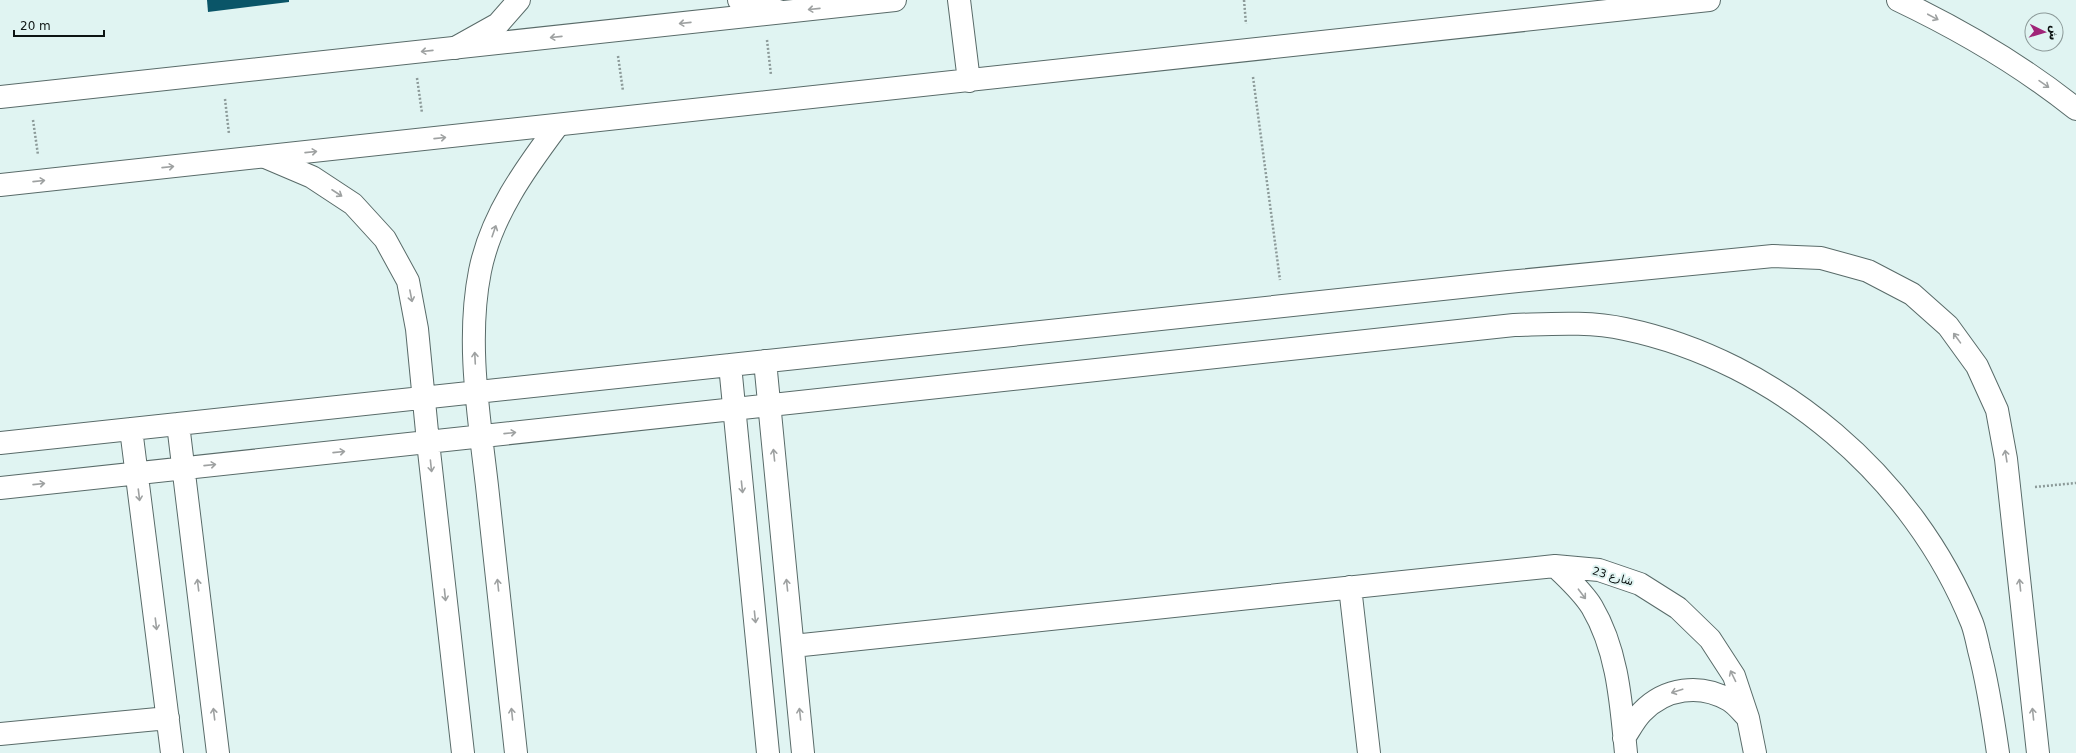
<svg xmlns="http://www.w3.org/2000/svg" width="2076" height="753" viewBox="0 0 2076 753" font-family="'DejaVu Sans','Noto Naskh Arabic',sans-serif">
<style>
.building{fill:#0a5568}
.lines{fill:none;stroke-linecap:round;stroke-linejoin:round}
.minor-casing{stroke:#596b69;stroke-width:24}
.tertiary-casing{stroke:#596b69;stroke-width:24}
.path{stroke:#8c9a99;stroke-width:2.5;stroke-dasharray:2 2;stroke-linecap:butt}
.minor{stroke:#fff;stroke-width:22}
.tertiary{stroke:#fff;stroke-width:22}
.oneway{stroke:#9ea1a1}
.labels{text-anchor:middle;stroke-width:4;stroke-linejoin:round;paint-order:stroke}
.street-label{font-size:11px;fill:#0d1413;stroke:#e0f4f2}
</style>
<rect width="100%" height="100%" fill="#e0f4f2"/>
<path class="building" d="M207,0h82v2l-81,10z"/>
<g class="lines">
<g class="minor-casing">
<path id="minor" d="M739,0l43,12
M1898,0c63,30 123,65 178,109
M455,48l43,-24 21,-24
M265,157l47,20 41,27 32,35 23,42 9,48 11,113 35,311
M765,361l38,392
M730,365l38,388
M178,424l40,329
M131,429l41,324
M0,443l1508,-161 265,-26 48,2 47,13 44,23 36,32 29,40 20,44 9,49 32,294
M0,488l1514,-163c37,-1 75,-4 111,4 153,32 289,149 347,294 3,8 5,18 7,27 9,34 14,68 19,103
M1555,566c13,13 27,25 37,41 26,44 29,96 34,146
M1350,587l19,166
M793,646l762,-80 44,4 41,14 38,24 32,31 24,37 14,42 7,35
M0,734l168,-16
M1624,738c6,-9 11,-19 18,-26 23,-24 58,-29 87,-12 7,4 13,12 18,17
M516,753c-10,-89 -19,-178 -29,-267 -8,-70 -21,-145 -7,-215 11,-55 45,-102 78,-146"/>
</g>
<g class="tertiary-casing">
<path id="tertiary" d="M959,0l10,81
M0,97l895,-97
M0,185l1709,-185"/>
</g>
<path class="path" d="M1244,0l2,24
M767,40l4,35
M618,56l5,35
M1253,77l27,203
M417,78l5,35
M225,99l4,35
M33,120l5,35
M2035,487l41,-4"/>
<use href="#minor" class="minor"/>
<use href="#tertiary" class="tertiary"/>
</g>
<defs><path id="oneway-shaft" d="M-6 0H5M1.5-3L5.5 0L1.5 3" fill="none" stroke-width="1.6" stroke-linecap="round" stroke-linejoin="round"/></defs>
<g class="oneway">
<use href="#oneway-shaft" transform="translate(814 9) rotate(174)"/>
<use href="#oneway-shaft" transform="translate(1933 17) rotate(28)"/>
<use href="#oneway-shaft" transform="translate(685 23) rotate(174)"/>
<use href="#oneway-shaft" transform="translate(556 37) rotate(174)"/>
<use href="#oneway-shaft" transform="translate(427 51) rotate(174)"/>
<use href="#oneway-shaft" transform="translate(2044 84) rotate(35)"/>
<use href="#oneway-shaft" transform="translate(440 138) rotate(-6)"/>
<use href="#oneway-shaft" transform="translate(311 152) rotate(-6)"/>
<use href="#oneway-shaft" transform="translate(168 167) rotate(-6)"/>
<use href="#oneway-shaft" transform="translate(39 181) rotate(-6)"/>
<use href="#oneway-shaft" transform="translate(337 193) rotate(33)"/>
<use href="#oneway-shaft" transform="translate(494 231) rotate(-71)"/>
<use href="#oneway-shaft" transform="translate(411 296) rotate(79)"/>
<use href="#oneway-shaft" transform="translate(1957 338) rotate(-126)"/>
<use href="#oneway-shaft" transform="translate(475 358) rotate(-93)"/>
<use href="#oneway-shaft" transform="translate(510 433) rotate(-6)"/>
<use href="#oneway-shaft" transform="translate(339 452) rotate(-6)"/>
<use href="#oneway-shaft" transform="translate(774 455) rotate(-96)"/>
<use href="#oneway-shaft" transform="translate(2006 456) rotate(-99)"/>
<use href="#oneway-shaft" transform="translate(210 465) rotate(-6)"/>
<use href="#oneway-shaft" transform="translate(431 466) rotate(84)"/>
<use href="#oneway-shaft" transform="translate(39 484) rotate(-6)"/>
<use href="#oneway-shaft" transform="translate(742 487) rotate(84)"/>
<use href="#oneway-shaft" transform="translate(139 495) rotate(83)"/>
<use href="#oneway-shaft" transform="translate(198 585) rotate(-97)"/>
<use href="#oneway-shaft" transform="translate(498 585) rotate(-96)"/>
<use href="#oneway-shaft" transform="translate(787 585) rotate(-96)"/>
<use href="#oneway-shaft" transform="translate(2020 585) rotate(-96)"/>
<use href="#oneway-shaft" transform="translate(1582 594) rotate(53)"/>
<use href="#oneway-shaft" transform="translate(445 595) rotate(84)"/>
<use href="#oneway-shaft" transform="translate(755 617) rotate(84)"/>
<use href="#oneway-shaft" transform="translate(156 624) rotate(83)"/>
<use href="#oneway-shaft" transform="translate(1733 676) rotate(-116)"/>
<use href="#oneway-shaft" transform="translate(1677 691) rotate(162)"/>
<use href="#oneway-shaft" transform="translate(214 714) rotate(-97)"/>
<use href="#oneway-shaft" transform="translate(512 714) rotate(-96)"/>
<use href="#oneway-shaft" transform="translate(800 714) rotate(-96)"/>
<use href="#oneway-shaft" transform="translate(2033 714) rotate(-96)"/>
</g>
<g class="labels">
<g class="street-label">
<text transform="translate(1613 576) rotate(16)" y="4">شارع 23</text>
</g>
</g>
<g transform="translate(2044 32) rotate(95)"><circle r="19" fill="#e0f4f2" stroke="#8c9a99"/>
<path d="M0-3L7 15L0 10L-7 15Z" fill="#a02478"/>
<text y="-6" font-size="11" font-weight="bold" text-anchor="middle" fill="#0d1413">ش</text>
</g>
<path d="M14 30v6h90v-6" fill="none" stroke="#0d1413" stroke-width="2"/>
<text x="20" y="30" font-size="12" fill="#0d1413" stroke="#e0f4f2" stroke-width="3" paint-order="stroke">20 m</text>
</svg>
